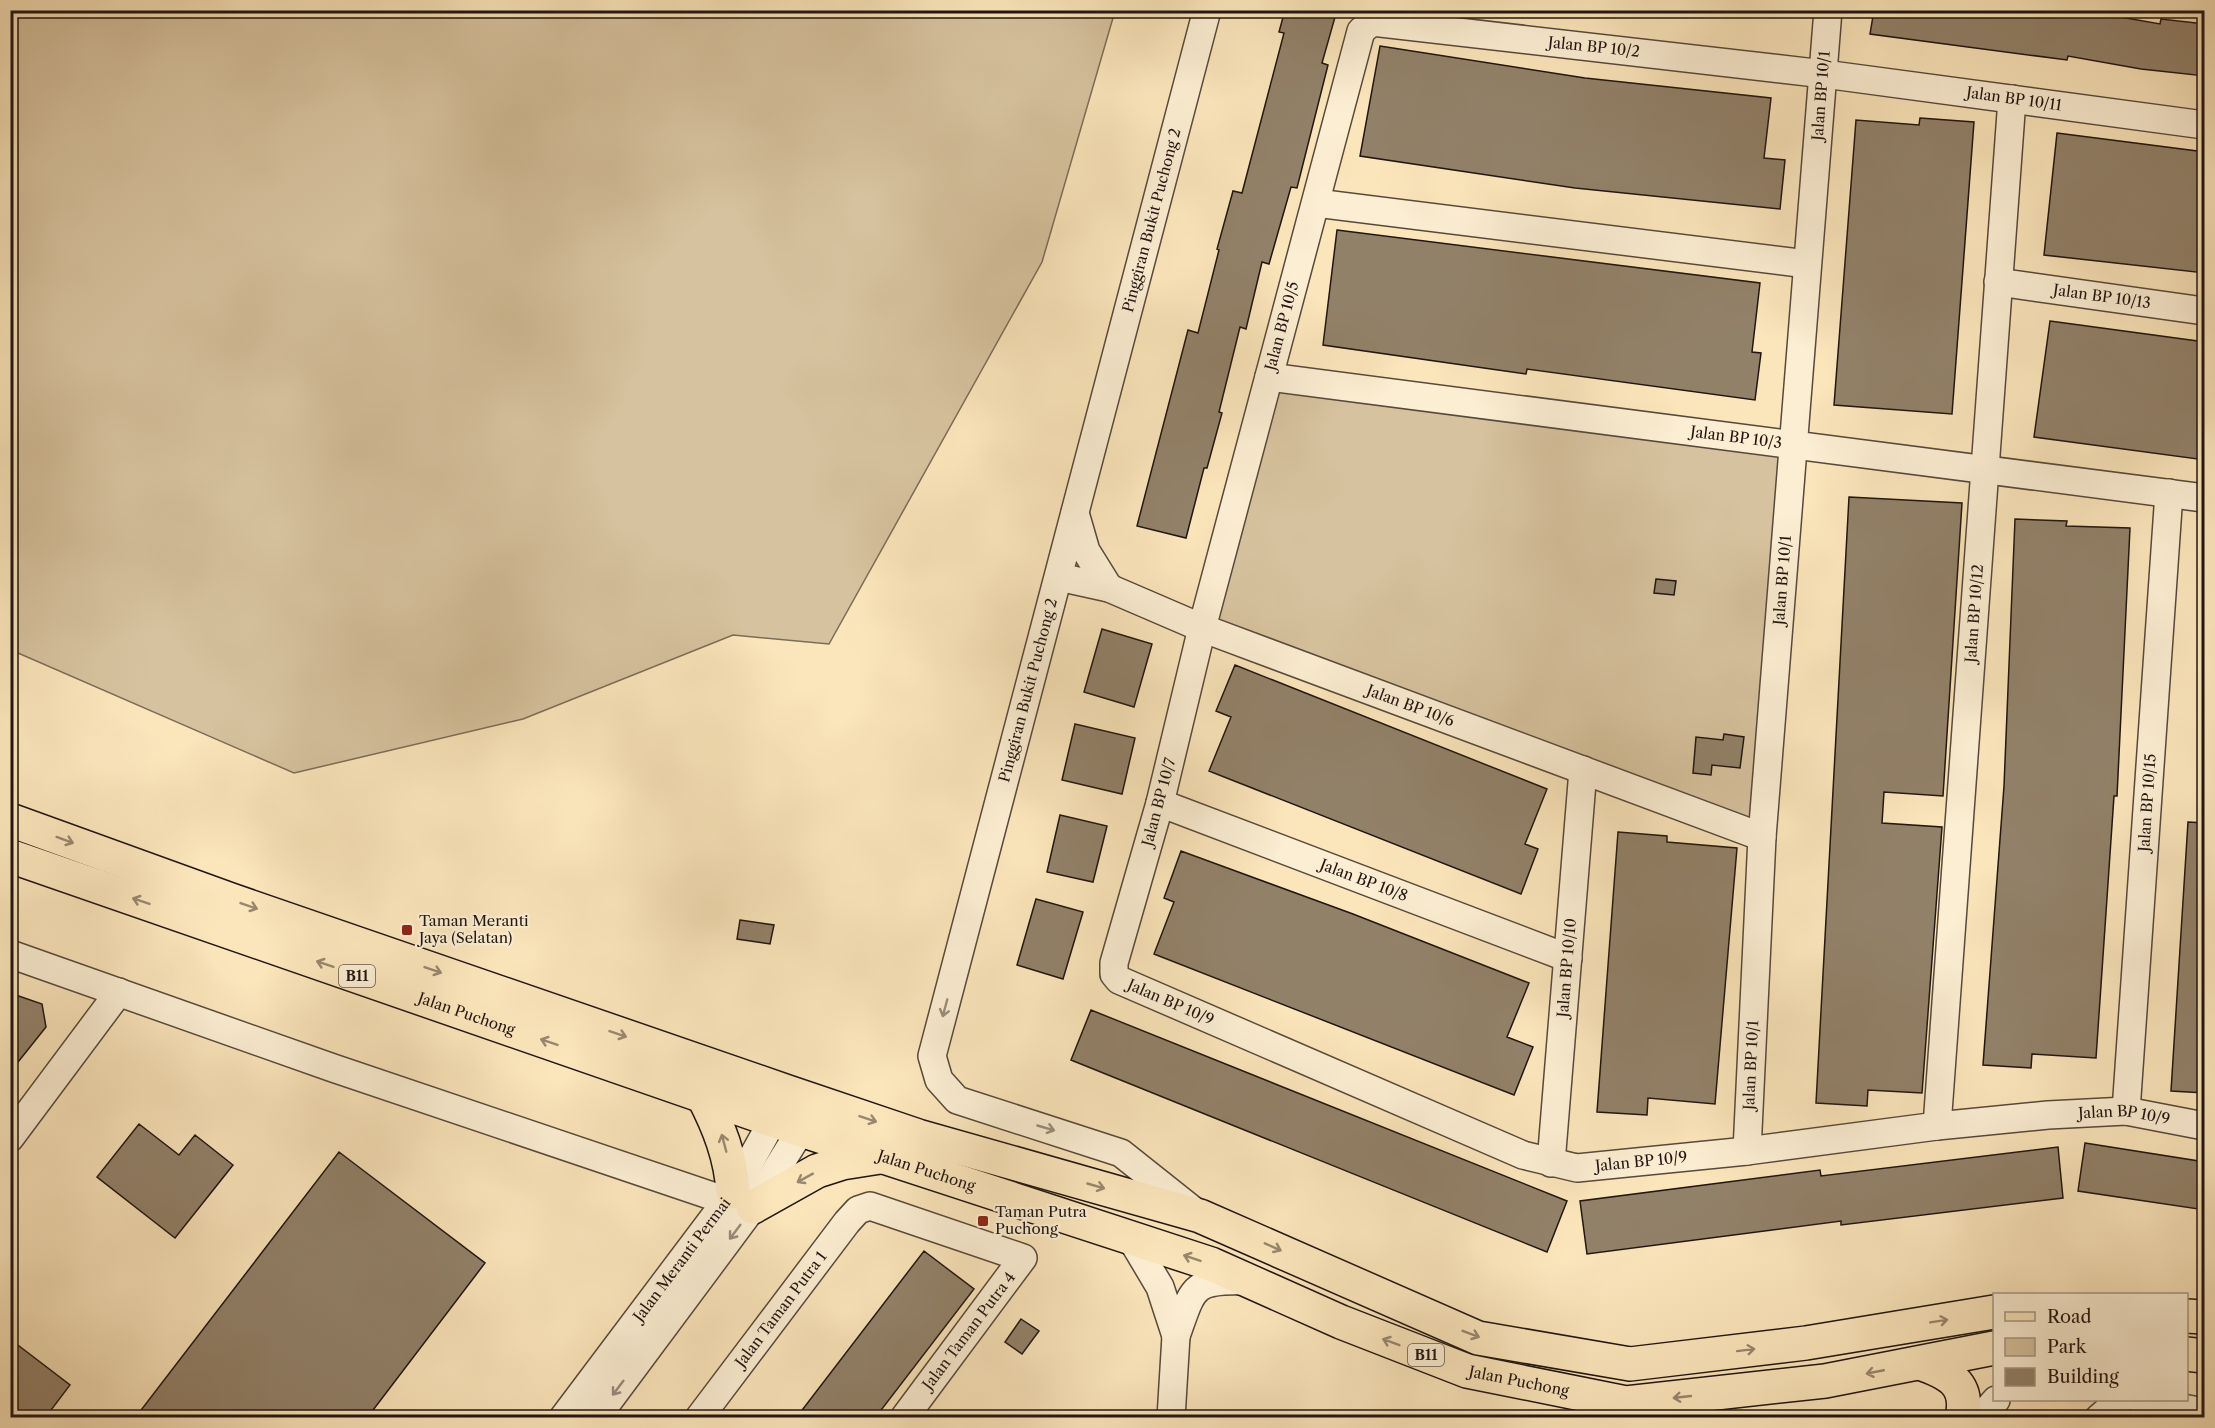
<svg xmlns="http://www.w3.org/2000/svg" width="2215" height="1428" viewBox="0 0 2215 1428" font-family="'Libre Caslon Text',serif">
<style>
.green{fill:#d6c29e;stroke:#7b6c57;stroke-width:1.5}
.building{fill:#928169;stroke:#201510;stroke-width:1.5}
.lines{fill:none;stroke-linecap:round;stroke-linejoin:round}
.minor-casing{stroke:#57493b;stroke-width:30}
.major-casing{stroke:#201510;stroke-width:36}
.minor{stroke:#fceed3;stroke-width:27}
.major{stroke:#fbe5bb;stroke-width:33}
.oneway{stroke:#98876e}
.oneway2{stroke:#998c7b}
.poi-dot{fill:#8f2418;stroke:#fceed3;stroke-width:2}
.labels{text-anchor:middle;stroke-width:4.5;stroke-linejoin:round;paint-order:stroke}
.shield{fill:#fceed3;stroke:#62564a;stroke-width:1.5}
.shield-label{font-size:14px;font-weight:bold;fill:#201510}
.street-label{font-size:15px;fill:#201510;stroke:#fceed3}
.poi-label{font-size:15px;fill:#201510;stroke:#fceed3;text-anchor:start}
</style>
<rect width="100%" height="100%" fill="#fbe5bb"/>
<filter id="stains"><feTurbulence type="fractalNoise" baseFrequency=".00333" numOctaves="4"/><feColorMatrix values="0 0 0 0 .2 0 0 0 0 .09 0 0 0 0 .02 0 0 0 .5 -.17"/></filter>
<radialGradient id="worn" r=".72"><stop offset=".6" stop-color="#630" stop-opacity="0"/><stop offset="1" stop-color="#630" stop-opacity=".3"/></radialGradient>
<path class="green" d="M11,10h1104v1l-73,251 -213,382 -96,-9 -210,84 -229,54 -283,-123z
M1269,377l524,68 -31,392 -560,-209z"/>
<path class="building" d="M1285,10h52l-15,53 6,2 -31,123 -6,-1 -22,77 -7,-2 -16,67 -6,-2 -21,85 3,1 -15,55h-3l-18,70 -49,-12 51,-196 10,3 21,-83 -2,-1 16,-58 9,2 42,-160 -5,-1z
M1874,10h184l34,5v-3l68,12 1,-5 44,5v52l-64,-7 -73,-13 -1,4 -197,-26z
M1380,46l205,32 186,20 -7,60 21,2 -5,49 -205,-21 -215,-32z
M1920,118l54,4 -22,292 -118,-9 22,-285 63,5z
M2057,133l148,19v121l-161,-18z
M1337,230l423,53 -8,69 9,1 -6,47 -228,-31 -1,5 -203,-29z
M2050,321l155,21v118l-171,-23z
M1849,497l113,6 -19,293 -59,-4 -2,31 60,4 -20,266 -54,-3 -1,16 -51,-3z
M2015,519l52,2 -1,5 64,2 -13,268h-3l-18,262 -64,-4 -1,14 -48,-3 21,-279z
M1656,579l20,2 -2,14 -20,-2z
M1102,629l50,15 -18,63 -50,-15z
M1235,665l312,124 -22,55 13,5 -17,45 -312,-123 22,-54 -15,-6z
M1075,724l60,14 -13,56 -60,-14z
M1724,734l20,3 -4,31 -28,-3 -1,10 -18,-2 3,-36 27,3z
M1060,815l47,11 -14,56 -46,-10z
M2188,822l17,1v270l-34,-2z
M1618,832l49,4v6l70,6 -22,256 -67,-6 -1,17 -50,-3z
M1181,851l172,63 176,69 -22,54 26,10 -19,48 -360,-141 20,-52 -10,-4z
M1036,899l47,13 -20,67 -46,-14z
M740,920l34,5 -4,19 -33,-5z
M10,993l32,11 4,23 -36,45z
M1091,1010l476,191 -20,51 -476,-192z
M139,1124l40,31 16,-20 38,30 -58,73 -78,-61z
M2085,1143l120,19v48l-127,-19z
M2058,1147l5,51 -222,27v-4l-254,33 -7,-53 240,-31 1,6z
M339,1152l146,111 -118,155h-232z
M924,1251l50,38 -99,129h-79z
M1021,1319l18,12 -17,23 -17,-12z
M10,1339l60,46 -25,33h-35z"/>
<g class="lines">
<g class="minor-casing">
<g id="minor">
<path id="s1" d="M2204,125l-380,-51 -452,-52 -11,9 -159,597 -42,175 -46,160v11l5,6 404,175 54,13 170,-17 190,-25 111,-11 78,-4 78,15"/>
<path d="M1316,203l491,61"/>
<path id="s2" d="M1998,282l206,29"/>
<path id="s3" d="M1269,377l935,121"/>
<path d="M1075,513l11,38 23,37"/>
<path id="s4" d="M1059,577l50,11 93,40 560,209"/>
<path id="s5" d="M1160,803l408,155"/>
<path d="M10,954l323,114 394,133"/>
<path id="s6" d="M2126,1111l43,-618"/>
<path id="s7" d="M1937,1126l75,-1027"/>
<path d="M10,1138l109,-146"/>
<path id="s8" d="M1747,1151l15,-314 66,-827"/>
<path id="s9" d="M1551,1163l32,-393"/>
<path id="s10" d="M1199,1215l-78,-62 -164,-53 -18,-20 -7,-24 275,-1046"/>
<path d="M1129,1235l31,52 16,49c17,-47 15,-57 69,-55"/>
<path d="M2140,1400l64,12"/>
<path id="s11" d="M563,1418l170,-226 49,-88"/>
<path d="M596,1418l157,-211 48,-77 7,-17"/>
<path id="s12" d="M699,1418l148,-196 11,-12 12,-4 153,52 -119,160"/>
<path d="M1171,1418l5,-82"/>
<path d="M1980,1418l16,-18"/>
<path d="M2099,1418l21,-18"/>
</g>
</g>
<g class="major-casing">
<g id="major">
<path d="M10,820l221,80 557,192 130,44 282,80 278,122 152,26 176,-21 188,-31"/>
<path id="s13" d="M10,856l791,274 410,134 130,58 126,49 159,32 199,-22 169,-33"/>
<path d="M703,1096c16,31 28,61 30,96"/>
<path d="M753,1207l64,-36 25,-8 38,-6"/>
<path d="M2186,1316l18,1"/>
<path d="M2186,1354l18,2"/>
<path d="M1920,1363c28,10 50,20 42,55"/>
</g>
</g>
<use href="#minor" class="minor"/>
<use href="#major" class="major"/>
</g>
<defs><path id="oneway-shaft" d="M-6 0H5M1.5-3L5.5 0L1.5 3" fill="none" stroke-width="1.6" stroke-linecap="round" stroke-linejoin="round" transform="scale(1.5)"/></defs>
<g class="oneway">
<use href="#oneway-shaft" transform="translate(65 840) rotate(20)"/>
<use href="#oneway-shaft" transform="translate(141 901) rotate(-161)"/>
<use href="#oneway-shaft" transform="translate(249 906) rotate(19)"/>
<use href="#oneway-shaft" transform="translate(325 964) rotate(-161)"/>
<use href="#oneway-shaft" transform="translate(433 970) rotate(19)"/>
<use href="#oneway-shaft" transform="translate(618 1034) rotate(19)"/>
<use href="#oneway-shaft" transform="translate(549 1042) rotate(-161)"/>
<use href="#oneway-shaft" transform="translate(868 1119) rotate(18)"/>
<use href="#oneway-shaft" transform="translate(724 1143) rotate(-105)"/>
<use href="#oneway-shaft" transform="translate(805 1178) rotate(151)"/>
<use href="#oneway-shaft" transform="translate(1096 1186) rotate(16)"/>
<use href="#oneway-shaft" transform="translate(1273 1247) rotate(24)"/>
<use href="#oneway-shaft" transform="translate(1192 1258) rotate(-161)"/>
<use href="#oneway-shaft" transform="translate(1939 1321) rotate(-9)"/>
<use href="#oneway-shaft" transform="translate(1471 1334) rotate(21)"/>
<use href="#oneway-shaft" transform="translate(1391 1342) rotate(-159)"/>
<use href="#oneway-shaft" transform="translate(1746 1350) rotate(-7)"/>
<use href="#oneway-shaft" transform="translate(1875 1372) rotate(169)"/>
<use href="#oneway-shaft" transform="translate(1682 1397) rotate(174)"/>
</g>
<g class="oneway2">
<use href="#oneway-shaft" transform="translate(945 1008) rotate(105)"/>
<use href="#oneway-shaft" transform="translate(1046 1128) rotate(16)"/>
<use href="#oneway-shaft" transform="translate(735 1232) rotate(127)"/>
<use href="#oneway-shaft" transform="translate(618 1388) rotate(127)"/>
</g>
<g class="poi-dot">
<rect x="401" y="924" width="12" height="12" rx="3"/>
<rect x="977" y="1215" width="12" height="12" rx="3"/>
</g>
<g class="labels">
<g class="shield">
<rect x="339" y="965" width="36" height="22" rx="4.5"/>
<rect x="1408" y="1344" width="36" height="22" rx="4.5"/>
</g>
<g class="shield-label">
<text x="357" y="981">B11</text>
<text x="1426" y="1360">B11</text>
</g>
<g class="street-label">
<text transform="translate(1594 47) rotate(6)" y="5">Jalan BP 10/2</text>
<text dy="5" stroke="none"><textPath href="#s8" startOffset="1058">Jalan BP 10/1</textPath></text>
<text transform="translate(2014 99) rotate(8)" y="5">Jalan BP 10/11</text>
<text dy="5" stroke="none"><textPath href="#s10" startOffset="1188">Pinggiran Bukit Puchong 2</textPath></text>
<text dy="5" stroke="none"><textPath href="#s2" startOffset="105">Jalan BP 10/13</textPath></text>
<text transform="translate(1282 326) rotate(-75)" y="5">Jalan BP 10/5</text>
<text dy="5" stroke="none"><textPath href="#s3" startOffset="471">Jalan BP 10/3</textPath></text>
<text dy="5" stroke="none"><textPath href="#s8" startOffset="572">Jalan BP 10/1</textPath></text>
<text dy="5" stroke="none"><textPath href="#s7" startOffset="514">Jalan BP 10/12</textPath></text>
<text dy="5" stroke="none"><textPath href="#s10" startOffset="702">Pinggiran Bukit Puchong 2</textPath></text>
<text dy="5" stroke="none"><textPath href="#s4" startOffset="375">Jalan BP 10/6</textPath></text>
<text transform="translate(1159 802) rotate(-75)" y="5">Jalan BP 10/7</text>
<text dy="5" stroke="none"><textPath href="#s6" startOffset="309">Jalan BP 10/15</textPath></text>
<text dy="5" stroke="none"><textPath href="#s5" startOffset="218">Jalan BP 10/8</textPath></text>
<text dy="5" stroke="none"><textPath href="#s9" startOffset="196">Jalan BP 10/10</textPath></text>
<text dy="5" stroke="none"><textPath href="#s1" startOffset="1892">Jalan BP 10/9</textPath></text>
<text dy="5" stroke="none"><textPath href="#s13" startOffset="483">Jalan Puchong</textPath></text>
<text dy="5" stroke="none"><textPath href="#s8" startOffset="86">Jalan BP 10/1</textPath></text>
<text dy="5" stroke="none"><textPath href="#s1" startOffset="2882">Jalan BP 10/9</textPath></text>
<text dy="5" stroke="none"><textPath href="#s1" startOffset="2396">Jalan BP 10/9</textPath></text>
<text dy="5" stroke="none"><textPath href="#s13" startOffset="969">Jalan Puchong</textPath></text>
<text dy="5" stroke="none"><textPath href="#s11" startOffset="198">Jalan Meranti Permai</textPath></text>
<text dy="5" stroke="none"><textPath href="#s12" startOffset="136">Jalan Taman Putra 1</textPath></text>
<text transform="translate(969 1331) rotate(-53)" y="5">Jalan Taman Putra 4</text>
<text dy="5" stroke="none"><textPath href="#s13" startOffset="1599">Jalan Puchong</textPath></text>
</g>
<g class="poi-label">
<text x="419" y="926">Taman Meranti<tspan x="419" dy="17">Jaya (Selatan)</tspan></text>
<text x="995" y="1217">Taman Putra<tspan x="995" dy="17">Puchong</tspan></text>
</g>
</g>
<rect width="2215" height="1428" fill="none" stroke="#fbe5bb" stroke-width="36"/>
<rect x="12" y="12" width="2191" height="1404" fill="none" stroke="#201510" stroke-width="3"/>
<rect x="18" y="18" width="2179" height="1392" fill="none" stroke="#201510" stroke-width="1.5"/>
<rect x="1993" y="1293" width="195" height="108" fill="#fceed3" stroke="#a49785" stroke-width="1.5"/>
<rect x="2005" y="1312" width="30" height="9" fill="#fbe5bb" stroke="#a49785" stroke-width="1.5"/>
<text x="2047" y="1323" font-size="18" fill="#201510">Road</text>
<rect x="2005" y="1338" width="30" height="18" fill="#d6c29e" stroke="#a49785" stroke-width="1.5"/>
<text x="2047" y="1353" font-size="18" fill="#201510">Park</text>
<rect x="2005" y="1368" width="30" height="18" fill="#928169" stroke="#a49785" stroke-width="1.5"/>
<text x="2047" y="1383" font-size="18" fill="#201510">Building</text>
<rect width="100%" height="100%" filter="url(#stains)"/>
<rect width="100%" height="100%" fill="url(#worn)"/>
</svg>
